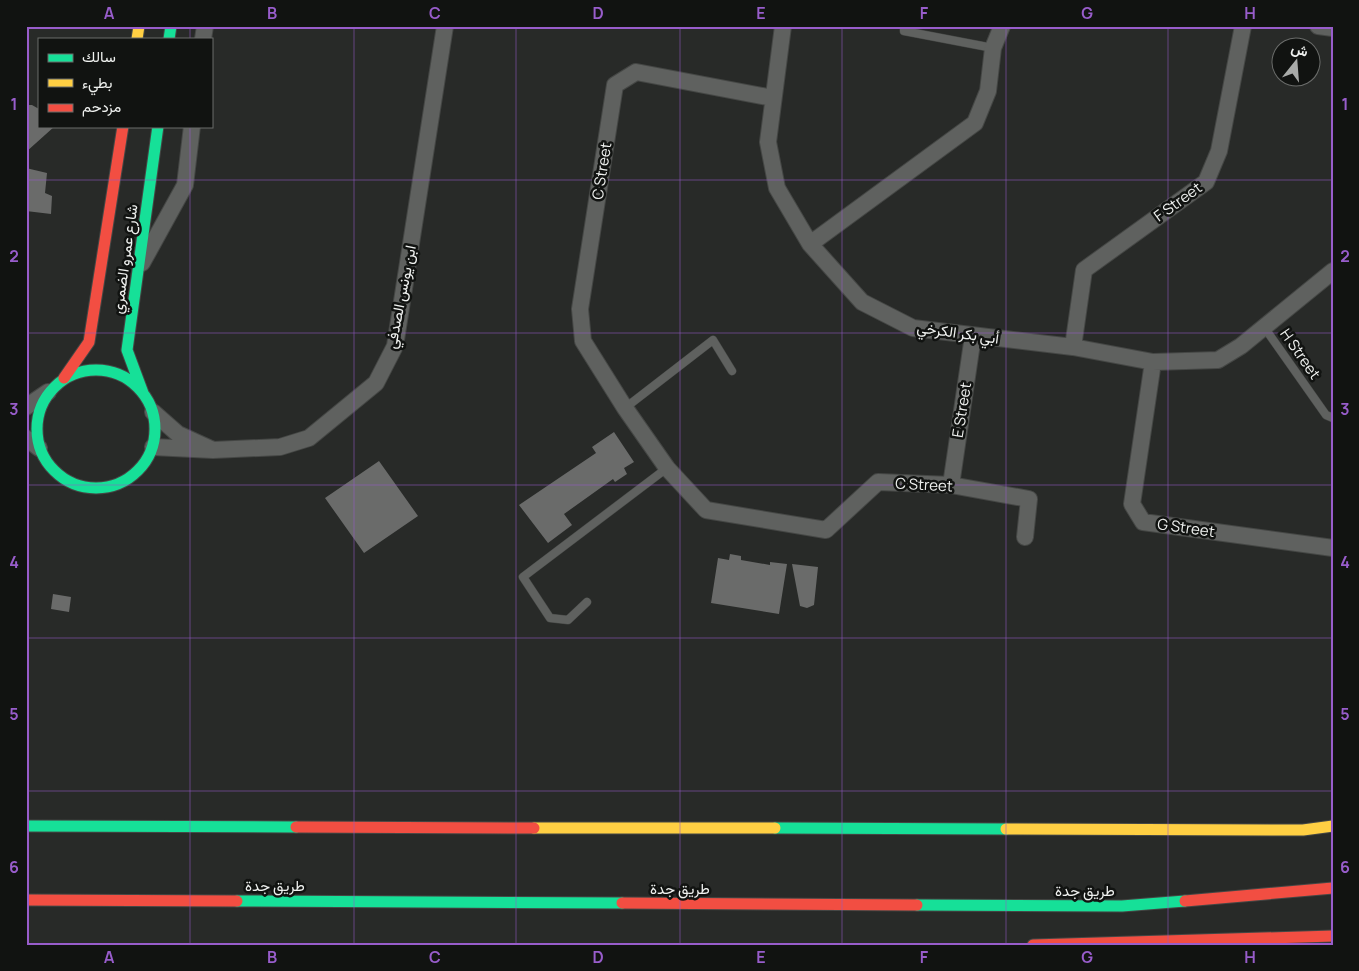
<svg xmlns="http://www.w3.org/2000/svg" width="1359" height="971" viewBox="0 0 1359 971" font-family="Manrope,Vazirmatn,sans-serif">
<style>
.building{fill:#6a6b6a}
.lines{fill:none;stroke-linecap:round;stroke-linejoin:round}
.lane-casing{stroke:#454745;stroke-width:9}
.street-casing{stroke:#454745;stroke-width:18}
.fast-casing{stroke:#454745;stroke-width:13}
.slow-casing{stroke:#454745;stroke-width:13}
.jam-casing{stroke:#454745;stroke-width:13}
.lane{stroke:#5f615f;stroke-width:8}
.street{stroke:#5f615f;stroke-width:16}
.fast{stroke:#16e098;stroke-width:11}
.slow{stroke:#ffcf43;stroke-width:11}
.jam{stroke:#f24e42;stroke-width:11}
.grid{fill:none;stroke:#985dcb;stroke-width:1;stroke-opacity:0.55}
.labels{text-anchor:middle;stroke-width:5;stroke-linejoin:round;paint-order:stroke}
.street-label{font-size:15px;fill:#eff1ef;stroke:#111311}
.neatline{fill:none;stroke:#985dcb;stroke-width:2}
.grid-label{font-size:16px;text-anchor:middle;font-weight:bold;fill:#985dcb}
</style>
<rect width="100%" height="100%" fill="#282a28"/>
<path class="building" d="M26,105h6l7,4v17h16l-29,26z
M26,168l21,5 -2,20 7,3 -1,18 -25,-3z
M614,432l20,30 -10,6 3,6 -12,8 -2,-3 -49,35 8,11 -24,18 -29,-38 77,-52 -4,-6z
M379,461l39,55 -54,37 -39,-55z
M730,554l11,2v4l29,5v-3l17,2 -8,50 -68,-11 7,-45 11,2z
M792,564l26,3 -4,38 -7,3 -7,-2z
M53,594l18,3 -2,15 -18,-3z"/>
<g class="lines">
<g class="lane-casing">
<path id="lane" d="M904,26v5l89,17
M1264,327l62,88 7,3
M625,408l88,-68 19,31
M587,602l-19,18 -18,-2 -27,-41 144,-109"/>
</g>
<g class="street-casing">
<path id="street" d="M783,26l-15,116 9,46 33,56 52,58 51,26 160,19 80,15 65,-2 23,-14 92,-75
M1318,26l15,2
M203,39l2,-13
M773,98l-137,-26 -21,13 -35,224 3,32 42,67 42,60 39,42 120,20 52,-48 73,3 78,14 -4,38
M810,244l165,-121 13,-32 5,-43 9,-22
M142,263l43,-78 7,-59
M1073,347l11,-77 122,-88 13,-31 24,-125
M1153,362l-21,142 11,18 190,26
M26,407l22,-15
M26,438l13,10
M153,447l60,3 -35,-16 -25,-22
M213,450l67,-3 29,-9 67,-55 19,-37 50,-320
M951,485l22,-149"/>
</g>
<g class="fast-casing">
<path id="fast" d="M169,39l2,-13
M37 429a59 59 0 1 1 118 0a59 59 0 1 1-118 0Z
M143,393l-16,-43 31,-224
M26,826l270,1
M775,828l231,1
M237,901l385,2
M917,905l205,1 63,-5"/>
</g>
<g class="slow-casing">
<path id="slow" d="M137,39l2,-13
M534,828h241
M1006,829l297,1 30,-4"/>
</g>
<g class="jam-casing">
<path id="jam" d="M64,378l25,-36 34,-216
M296,827l238,1
M26,900l211,1
M1185,901l148,-13
M622,903l295,2
M1033,945l300,-9"/>
</g>
<use href="#lane" class="lane"/>
<use href="#street" class="street"/>
<use href="#fast" class="fast"/>
<use href="#slow" class="slow"/>
<use href="#jam" class="jam"/>
</g>
<path class="grid" d="M190,26v13M354,26v919M516,26v919M680,26v919M842,26v919M1006,26v919M1168,26v919M190,126v819M26,180h1307M26,333h1307M26,485h1307M26,638h1307M26,791h1307"/>
<g class="labels">
<g class="street-label">
<text transform="translate(602 171) rotate(-81)" y="5">C Street</text>
<text transform="translate(1178 202) rotate(-36)" y="5">F Street</text>
<text transform="translate(125 259) rotate(-82)" y="5">شارع عمرو الضمري</text>
<text transform="translate(401 297) rotate(-79)" y="5">ابن يونس الصدفي</text>
<text transform="translate(958 333) rotate(8)" y="5">أبي بكر الكرخي</text>
<text transform="translate(1300 354) rotate(55)" y="5">H Street</text>
<text transform="translate(962 410) rotate(-81)" y="5">E Street</text>
<text transform="translate(924 485) rotate(3)" y="5">C Street</text>
<text transform="translate(1186 528) rotate(8)" y="5">G Street</text>
<text x="275" y="891">طريق جدة</text>
<text x="680" y="894">طريق جدة</text>
<text x="1085" y="896">طريق جدة</text>
</g>
</g>
<rect width="1359" height="971" fill="none" stroke="#111311" stroke-width="55"/>
<rect x="38" y="38" width="175" height="90" fill="#111311" stroke="#6a6c6a"/>
<rect x="48" y="54" width="25" height="8" fill="#16e098" stroke="#6a6c6a"/>
<text x="82" y="62" font-size="15" fill="#eff1ef">سالك</text>
<rect x="48" y="79" width="25" height="8" fill="#ffcf43" stroke="#6a6c6a"/>
<text x="82" y="88" font-size="15" fill="#eff1ef">بطيء</text>
<rect x="48" y="104" width="25" height="8" fill="#f24e42" stroke="#6a6c6a"/>
<text x="82" y="112" font-size="15" fill="#eff1ef">مزدحم</text>
<g transform="translate(1296 62) rotate(17)"><circle r="24" fill="#111311" stroke="#6a6c6a"/>
<path d="M0-4L9 19L0 12L-9 19Z" fill="#a9aba9"/>
<text y="-8" font-size="14" font-weight="bold" text-anchor="middle" fill="#eff1ef">ش</text>
</g>
<rect x="28" y="28" width="1304" height="916" class="neatline"/>
<g class="grid-label">
<text x="109" y="19">A</text>
<text x="272" y="19">B</text>
<text x="435" y="19">C</text>
<text x="598" y="19">D</text>
<text x="761" y="19">E</text>
<text x="924" y="19">F</text>
<text x="1087" y="19">G</text>
<text x="1250" y="19">H</text>
<text x="14" y="110">1</text>
<text x="1345" y="110">1</text>
<text x="14" y="262">2</text>
<text x="1345" y="262">2</text>
<text x="14" y="415">3</text>
<text x="1345" y="415">3</text>
<text x="14" y="568">4</text>
<text x="1345" y="568">4</text>
<text x="14" y="720">5</text>
<text x="1345" y="720">5</text>
<text x="14" y="873">6</text>
<text x="1345" y="873">6</text>
<text x="109" y="963">A</text>
<text x="272" y="963">B</text>
<text x="435" y="963">C</text>
<text x="598" y="963">D</text>
<text x="761" y="963">E</text>
<text x="924" y="963">F</text>
<text x="1087" y="963">G</text>
<text x="1250" y="963">H</text>
</g>
</svg>
